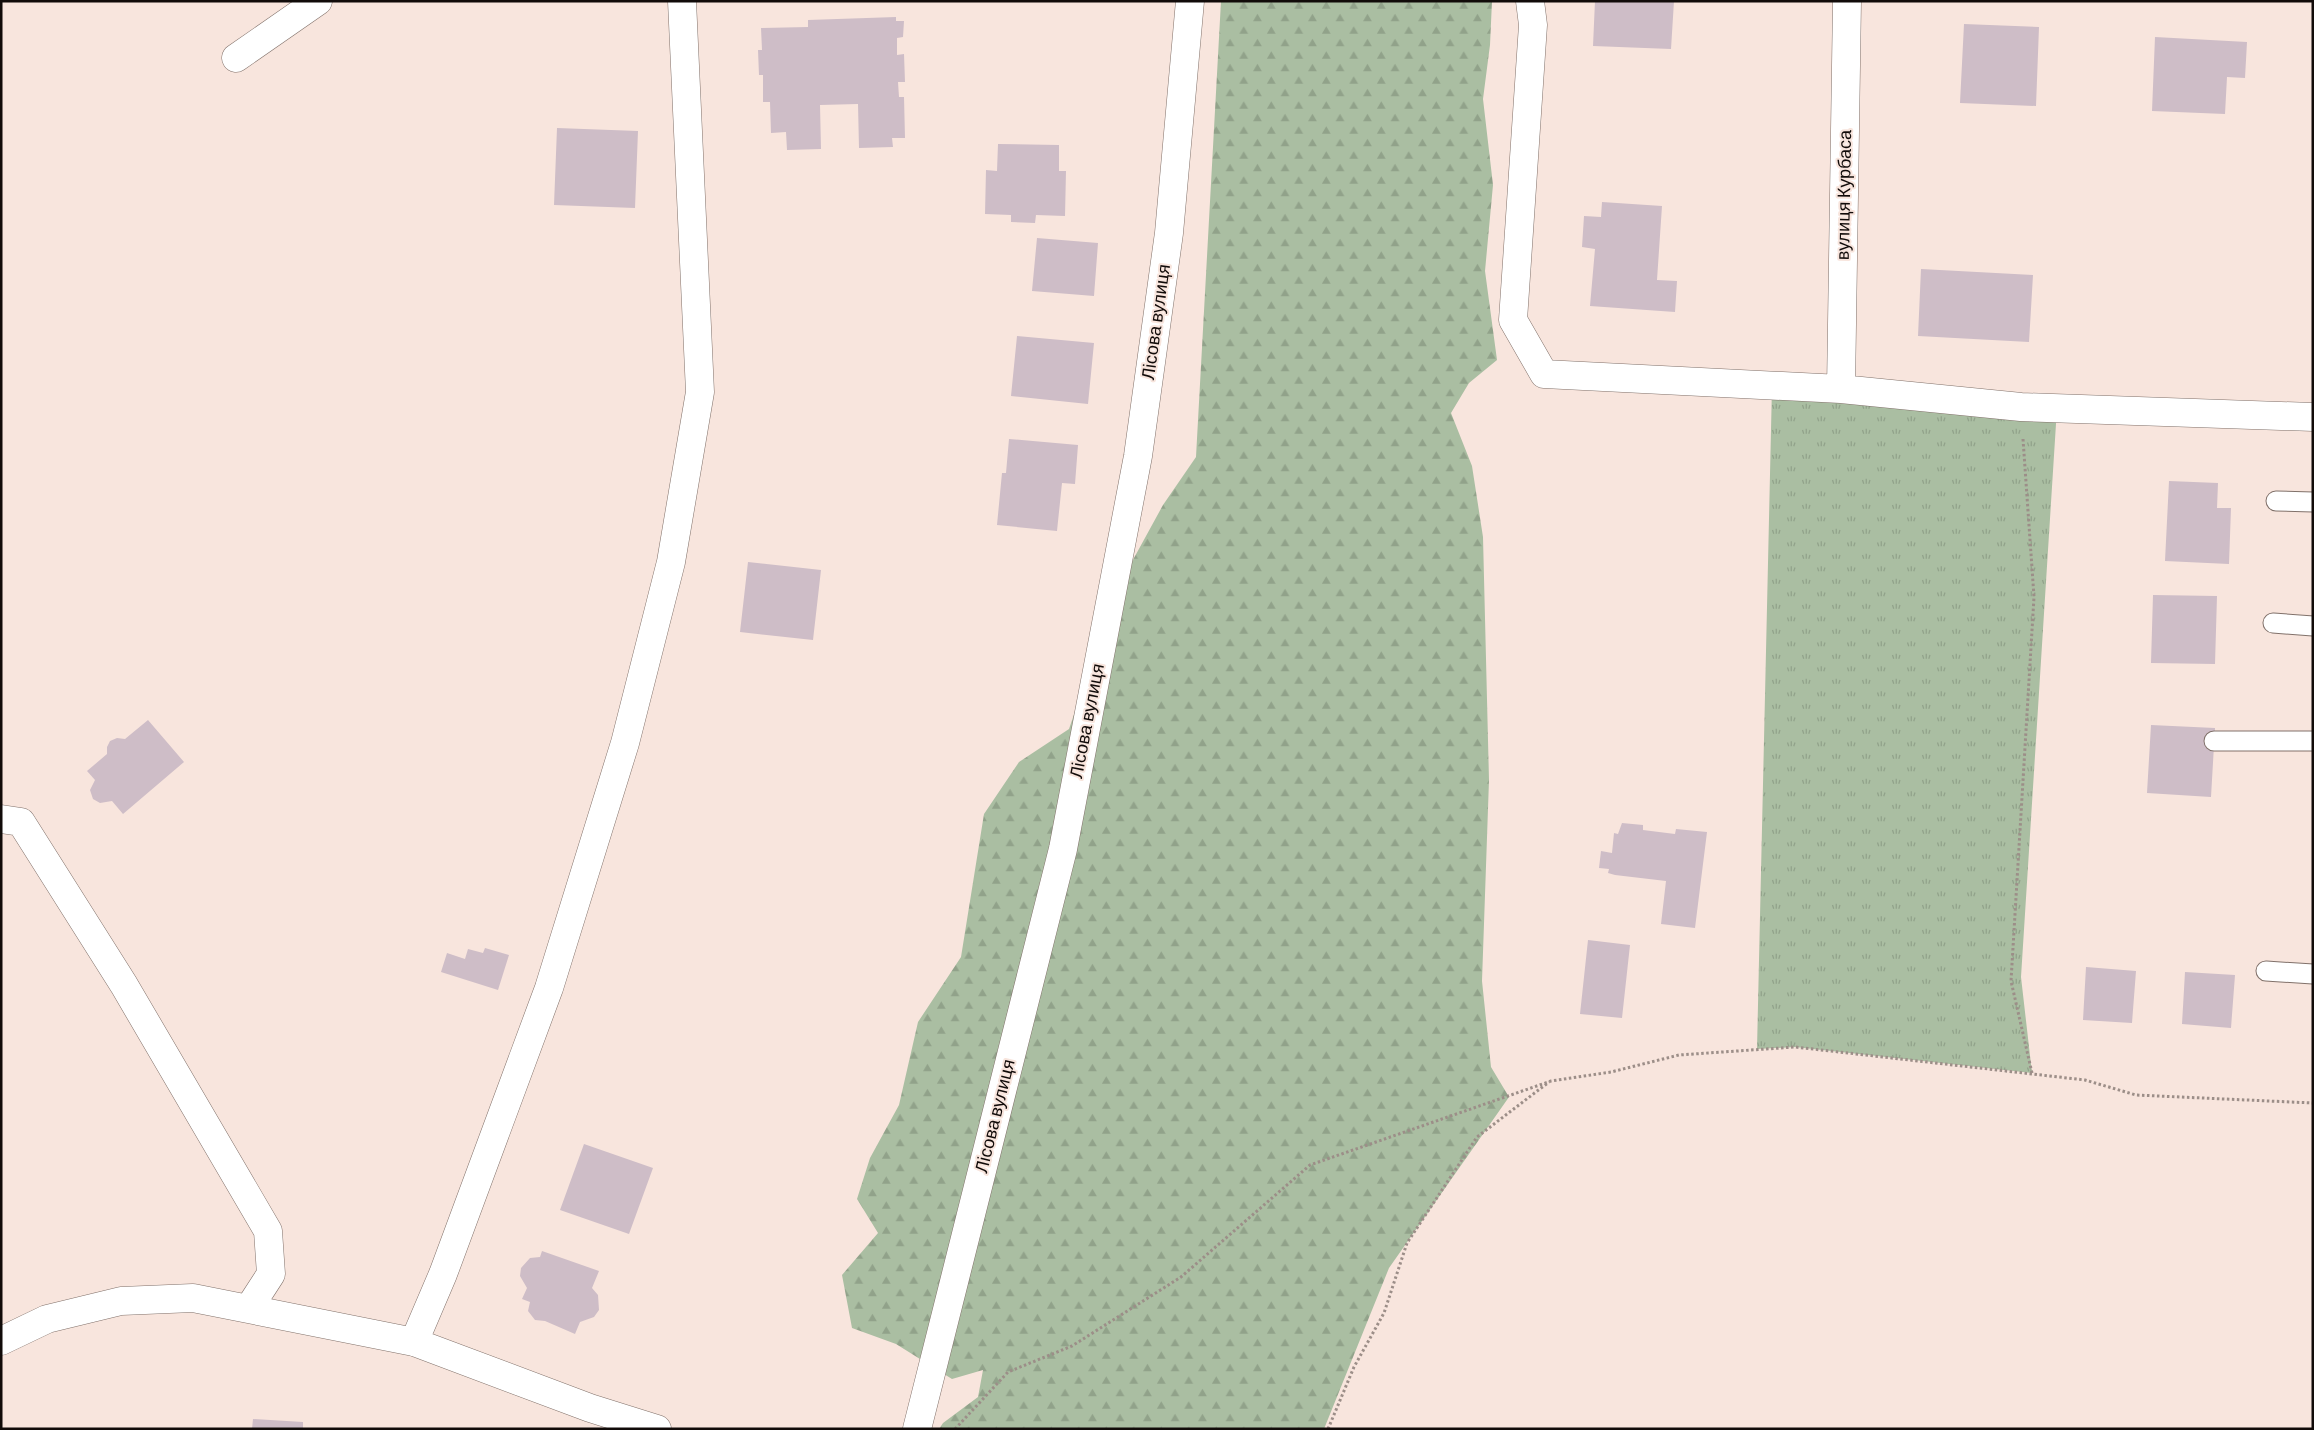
<svg xmlns="http://www.w3.org/2000/svg" width="2314" height="1430" viewBox="0 0 2314 1430" font-family="Barlow,sans-serif">
<style>
.grass{fill:url(#grass-tufts)}
.forest{fill:url(#forest-firs)}
.building{fill:#cebdc7}
.lines{fill:none;stroke-linecap:round;stroke-linejoin:round}
.service-casing{stroke:#81716a;stroke-width:21}
.minor-casing{stroke:#81716a;stroke-width:29}
.path{stroke:#9c8e88;stroke-width:3;stroke-dasharray:2.5 2.5;stroke-linecap:butt}
.service{stroke:#fff;stroke-width:19}
.minor{stroke:#fff;stroke-width:28}
.labels{text-anchor:middle;stroke-width:4;stroke-linejoin:round;paint-order:stroke}
.street-label{font-size:18px;fill:#110b09;stroke:#f8e5dd}
</style>
<defs>
<pattern id="grass-tufts" width="24" height="20" patternUnits="userSpaceOnUse" patternTransform="scale(1.25)"><rect width="24" height="20" fill="#aabea2"/><path d="M3 7l-1-3M5 7V3M7 7l1-3M15 17l-1-3M17 17v-4M19 17l1-3" fill="none" stroke="#91a28a"/></pattern>
<pattern id="forest-firs" width="22" height="20" patternUnits="userSpaceOnUse" patternTransform="scale(1.25)"><rect width="22" height="20" fill="#aabea2"/><path d="M5 1l3.5 6h-7zM16 11l3.5 6h-7z" fill="#91a28a"/></pattern>
</defs>
<rect width="100%" height="100%" fill="#f8e5dd"/>
<path class="grass" d="M1772,386l285,22 -36,569 11,96 -237,-26 -38,2z"/>
<path class="forest" d="M1221,1h271l-2,44 -7,54 10,86 -8,86 12,89 -28,23 -18,30 21,53 11,71 6,243 -7,201 9,86 18,30 -120,171 -65,161h-385l4,-6 35,-26 5,-27 -31,9 -56,-35 -44,-16 -10,-53 36,-42 -21,-34 13,-41 29,-53 19,-83 43,-65 23,-143 35,-52 50,-33 48,-140 46,-84 33,-48z"/>
<path class="building" d="M1595,1h79l-3,48 -78,-3z
M896,17v4h8l-1,16 -6,1v17l7,-1 1,28h-7l1,15h5l1,41h-13l1,9 -34,1 -1,-44 -38,1 1,44 -34,1 -1,-18 -15,1 -1,-31h-7v-27h-4l-1,-25h4l-1,-22 47,-1v-7z
M1964,24l75,3 -3,79 -76,-3z
M2155,37l92,5 -2,36 -18,-1 -2,37 -73,-3z
M557,128l81,3 -3,77 -81,-3z
M998,144l61,1v26h7l-1,45 -29,-1 -1,8 -24,-1v-7l-26,-1 1,-44 11,1z
M1602,202l60,4 -5,74 20,1 -2,31 -85,-6 5,-57 -13,-2 2,-31 17,1z
M1037,238l61,5 -4,53 -62,-5z
M1921,269l112,6 -4,67 -111,-6z
M1017,336l77,7 -6,61 -77,-8z
M1009,439l69,6 -3,39 -13,-1 -5,48 -60,-6 5,-52h4z
M2169,481l49,2 -1,25h14l-2,56 -64,-3z
M748,562l73,8 -8,70 -73,-8z
M2153,595l64,1 -2,68 -64,-1z
M148,720l36,42 -61,52 -11,-13 -12,2 -7,-4 -3,-9 5,-10 -8,-9 20,-17v-7l3,-6 7,-3 8,1z
M2151,725l64,3 -4,69 -64,-4z
M1622,823l21,2v5l32,4 1,-5 31,3 -12,96 -34,-4 5,-43 -51,-6 -7,-2 1,-4 -10,-1 2,-17 11,2 2,-20 4,1z
M1588,940l42,5 -8,73 -42,-4z
M485,948l24,7 -11,35 -57,-18 6,-19 18,6 3,-10 15,4z
M2086,967l50,4 -4,52 -49,-3z
M2185,972l50,3 -4,53 -49,-4z
M584,1144l69,24 -24,66 -69,-24z
M542,1251l57,20 -7,17 6,7 1,15 -5,7 -14,5 -5,12 -30,-13 -10,-1 -7,-9 2,-9 -8,-3 5,-11 -7,-12 1,-8 9,-10 10,-1z
M253,1419l50,3v7h-51z"/>
<g class="lines">
<g class="service-casing">
<path id="service" d="M2276,501l37,1
M2273,623l40,3
M2214,741h99
M2266,971l47,3"/>
</g>
<g class="minor-casing">
<path id="minor" d="M1530,1l3,24 -20,295 31,54 297,15 180,18 292,10
M236,58l82,-57
M1841,389l6,-388
M1,819l20,3 103,163 144,246 3,43 -22,34
M1,1341l46,-22 74,-18 72,-3 221,44 176,66 67,21
M414,1342l29,-68 106,-286 76,-245 46,-181 29,-170 -18,-391
M917,1429l146,-580 75,-393 31,-223 21,-232"/>
</g>
<path class="path" d="M2023,439l11,158 -23,384 21,92
M955,1429l53,-57 64,-26 109,-69 129,-112 241,-84 60,-9 68,-17 116,-8 290,33 51,15 177,8
M1328,1429l26,-62 30,-54 23,-70 70,-106 72,-55"/>
<use href="#service" class="service"/>
<use href="#minor" class="minor"/>
</g>
<g class="labels">
<g class="street-label">
<text transform="translate(1844 195) rotate(-89)" y="6">вулиця Курбаса</text>
<text transform="translate(1156 322) rotate(-82)" y="6">Лісова вулиця</text>
<text transform="translate(1087 721) rotate(-79)" y="6">Лісова вулиця</text>
<text transform="translate(995 1116) rotate(-76)" y="6">Лісова вулиця</text>
</g>
</g>
<rect width="2314" height="1430" fill="none" stroke="#110b09" stroke-width="5"/>
</svg>
